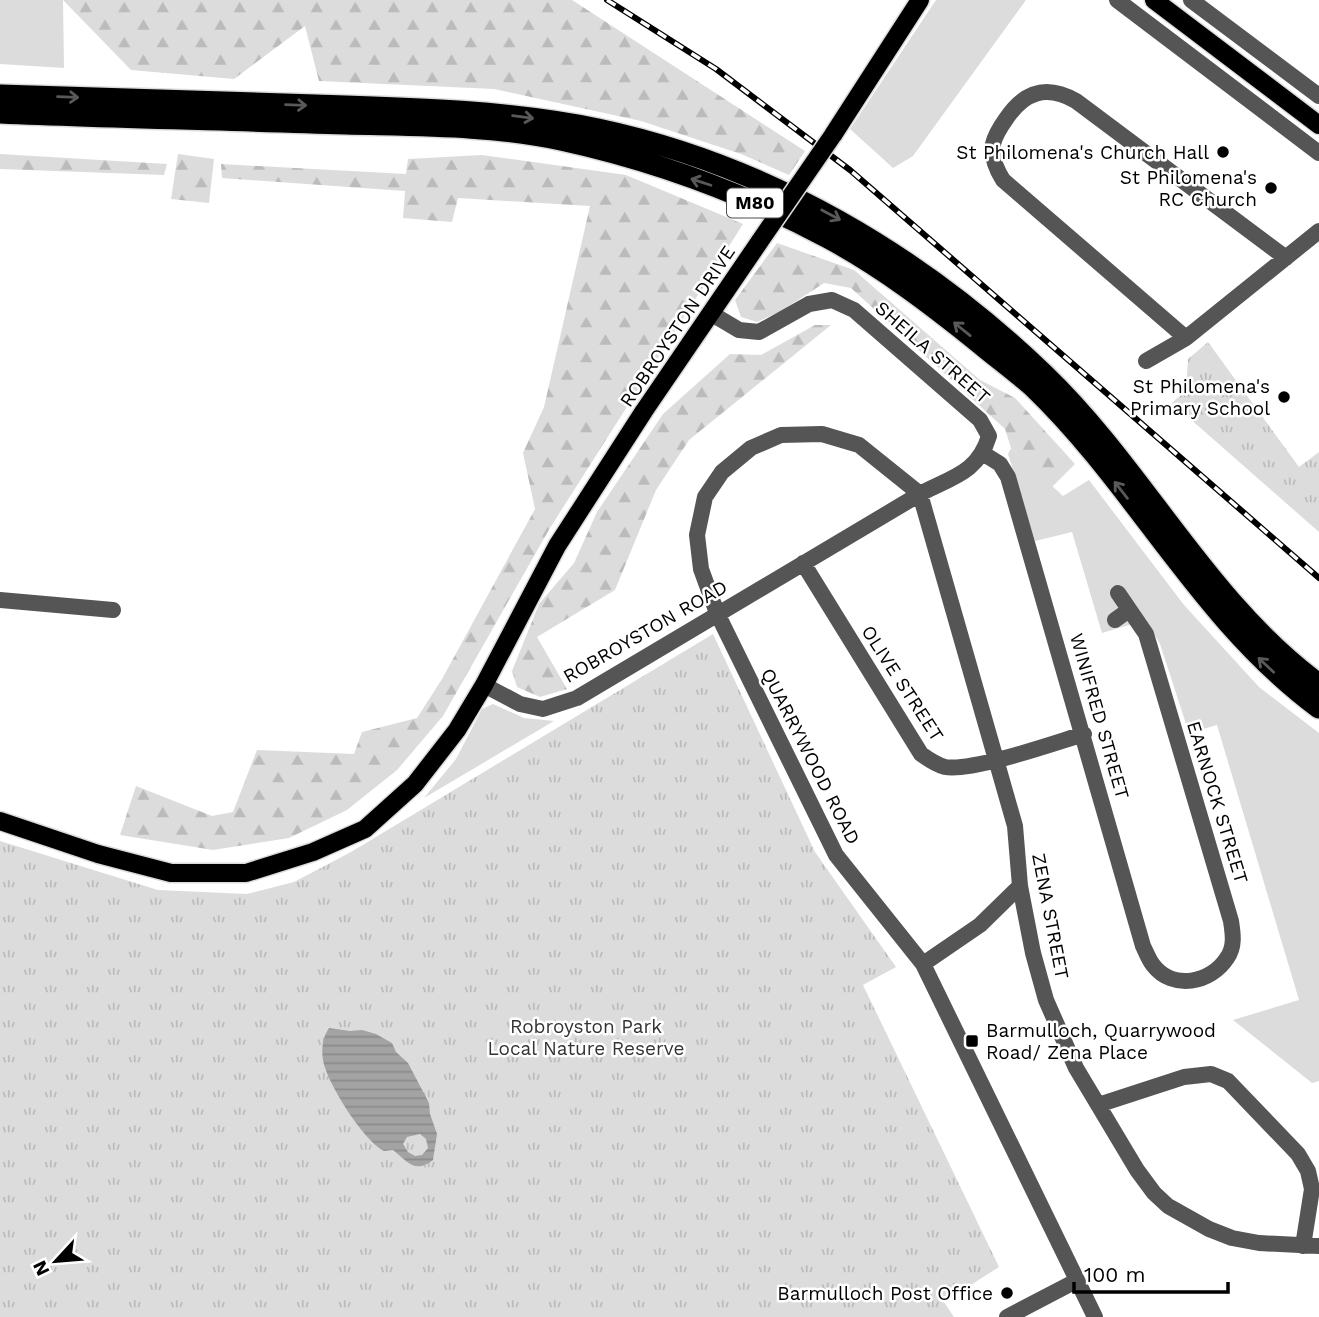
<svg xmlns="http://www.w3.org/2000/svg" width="1319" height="1317" viewBox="0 0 1319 1317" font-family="'Work Sans',sans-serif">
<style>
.grass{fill:#dcdcdc}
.forest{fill:url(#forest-firs)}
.park{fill:url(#park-tufts)}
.water{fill:url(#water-rules);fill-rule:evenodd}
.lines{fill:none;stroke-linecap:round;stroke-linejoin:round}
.major-casing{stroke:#dbdbdb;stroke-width:21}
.highway-casing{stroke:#dbdbdb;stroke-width:24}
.minor{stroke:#555;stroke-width:16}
.major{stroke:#000;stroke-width:18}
.highway{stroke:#000;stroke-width:21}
.rail-casing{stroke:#000;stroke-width:6}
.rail{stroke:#fff;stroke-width:3.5;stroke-dasharray:10;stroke-linecap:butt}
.major-bridge-casing{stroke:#dbdbdb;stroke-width:21;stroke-linecap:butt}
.major-bridge{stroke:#000;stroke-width:18}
.oneway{stroke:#595959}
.poi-dot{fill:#000;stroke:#fff;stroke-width:2.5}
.labels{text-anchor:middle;stroke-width:5;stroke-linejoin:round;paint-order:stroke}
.shield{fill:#fff;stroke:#4c4c4c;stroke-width:2}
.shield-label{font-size:18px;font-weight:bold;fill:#000}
.poi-label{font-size:19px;fill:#000;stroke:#fff;text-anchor:end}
.street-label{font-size:19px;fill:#000;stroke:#fff}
.park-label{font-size:19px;fill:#333;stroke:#fff}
</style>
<defs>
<pattern id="forest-firs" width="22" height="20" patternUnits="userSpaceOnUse" patternTransform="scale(1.75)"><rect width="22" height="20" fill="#dcdcdc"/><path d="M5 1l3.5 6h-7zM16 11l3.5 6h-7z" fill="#bbb"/></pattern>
<pattern id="park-tufts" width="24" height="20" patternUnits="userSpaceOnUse" patternTransform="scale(1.75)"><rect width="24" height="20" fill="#dcdcdc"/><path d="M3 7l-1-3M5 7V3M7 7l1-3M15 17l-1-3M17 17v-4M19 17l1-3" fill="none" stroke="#bbb"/></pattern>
<pattern id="water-rules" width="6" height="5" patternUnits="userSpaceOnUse" patternTransform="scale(1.75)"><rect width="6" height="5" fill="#a3a3a3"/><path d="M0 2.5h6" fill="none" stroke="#8b8b8b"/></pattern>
</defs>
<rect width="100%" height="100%" fill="#fff"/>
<path class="grass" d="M0,0h63l1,68 -64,-4z
M936,0h90l-113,156 -20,12 -43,-39z
M1011,448l52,48 26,-16 95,125 75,82 60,46v348l-7,2 -79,-63 66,-20 -82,-275 -28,8 -29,-89 -14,-24 -44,13 -30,-101 -37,9 -27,-87z
M493,704l31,14 30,3 -130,77 32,-39 26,-50z"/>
<path class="forest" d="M63,0h509l233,151 -16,24 -48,-21 -100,-33 -147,-32 -175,-8 -14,-55 -71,53 -103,-9z
M0,154l167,10 -3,11 -164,-6z
M178,154l36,5 -5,44 -38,-4z
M482,155l144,20 117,49 -193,304 -107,188 -46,54 -50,40 -58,28 -76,12 -93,-15 16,-49 76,30 21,-4 24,-62 97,4 8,-22 55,-14 25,-39 93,-170 -12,-56 21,-46 46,-201 -132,-8 -6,24 -49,-4 2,-27 -183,-13 -1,-14 185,10 2,-15z
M777,243l77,27 126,110 35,18 60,66 -23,23 -41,-39 -6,-19 -154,-141 -27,-5 -43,28 -24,11 -16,-5 -6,-17z
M815,325h16l-142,115 -33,50 -41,100 -78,47 30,52 -27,8 -23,-10 -5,-16 27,-67 35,-41 23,-51 66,-98 67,-60 31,1z"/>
<path class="park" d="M1208,342l91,125 20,-15v80l-147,-129 14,-13 2,-31z
M713,634l102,218 81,115 -33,18 136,282 -55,35 10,15h-954v-476l158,49 89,4 47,-12 57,-30z"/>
<path class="water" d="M329,1028l21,3 12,-1 14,4 16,9 4,9 12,11 21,40 1,11 7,20 -4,26c-18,14 -25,2 -40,-10l-9,1c-21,-11 -57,-68 -61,-91 -2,-12 0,-23 6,-32zM420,1134l6,5 2,9 -6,7 -7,1 -7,-4 -5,-8 4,-7z"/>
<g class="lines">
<g class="major-casing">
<path id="major" d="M1154,0l165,125
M833,135l87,-135
M0,821l98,33 73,19h75l67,-21 52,-23 50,-45 42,-54 27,-45 73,-139 87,-135 116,-170"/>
</g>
<g class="highway-casing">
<path id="highway" d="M0,95c105,4 210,7 315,10 95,3 190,5 283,24 169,36 322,126 446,245 100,96 162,227 275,310
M0,113c115,5 231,7 346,11 71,2 146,1 215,16 92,20 184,54 267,98 54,29 104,67 151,105 18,15 37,29 54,44 105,101 167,233 286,321"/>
</g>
<path class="minor" d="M1117,0l202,153
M1191,0l128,96
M1186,338l-183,-158c-7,-11 -12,-23 -10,-36 2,-9 8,-18 13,-25 18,-27 40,-35 70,-18l210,157
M1146,361l40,-23 133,-107
M984,454l16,10 8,13 135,469c3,6 6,14 10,19 20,26 58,18 74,-7 8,-11 6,-24 4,-37l-85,-287 -28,-41
M803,563l118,191c7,5 16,11 24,13 27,5 109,-24 139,-33
M0,600l113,10
M1115,620l14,-10
M484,685l36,19 23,5 34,-11 343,-204c32,-17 58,-21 69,-58l-9,-16 -126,-110 -22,-10 -23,4 -50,28 -20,-2 -27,-16
M923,964l57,-39 40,-39
M1098,1105l86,-28 27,-3 17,7 70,73 10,17 4,18 -9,57
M1007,1317l69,-36
M1095,1317l-172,-353 -87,-109 -119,-242 -16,-44 -4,-34 8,-38 17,-25 29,-24 30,-13 41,-1 37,11 61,49 95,332 5,60 13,67 13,47 30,68 61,102 17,23 14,13 41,23 23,9 27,5 60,3"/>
<use href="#major" class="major"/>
<use href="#highway" class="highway"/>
<g class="rail-casing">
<path id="rail" d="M607,0l109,69 134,101 469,408"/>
</g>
<use href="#rail" class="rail"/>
<g class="major-bridge-casing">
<path id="major-bridge" d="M760,241l73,-106"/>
</g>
<use href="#major-bridge" class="major-bridge"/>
</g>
<defs><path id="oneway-shaft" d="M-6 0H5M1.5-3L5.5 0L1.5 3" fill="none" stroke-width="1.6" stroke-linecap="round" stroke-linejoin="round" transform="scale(1.75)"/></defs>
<g class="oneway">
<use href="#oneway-shaft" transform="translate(68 97) rotate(2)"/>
<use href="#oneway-shaft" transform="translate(296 105) rotate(2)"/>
<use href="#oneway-shaft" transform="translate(523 117) rotate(7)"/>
<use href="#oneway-shaft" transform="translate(701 182) rotate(-162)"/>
<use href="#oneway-shaft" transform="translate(831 215) rotate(28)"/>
<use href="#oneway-shaft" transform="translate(962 329) rotate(-141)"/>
<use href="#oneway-shaft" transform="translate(1121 490) rotate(-128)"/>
<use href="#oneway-shaft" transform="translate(1266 665) rotate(-137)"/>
</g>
<g class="poi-dot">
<circle cx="1223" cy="152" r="7"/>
<circle cx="1271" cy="188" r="7"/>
<circle cx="1284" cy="397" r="7"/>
<rect x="965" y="1034" width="14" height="14" rx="3.5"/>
<circle cx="1007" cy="1293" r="7"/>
</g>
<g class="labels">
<rect class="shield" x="727" y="188.5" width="56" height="29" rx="5"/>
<g class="shield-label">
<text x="755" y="209">M80</text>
</g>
<g class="poi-label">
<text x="1209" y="159">St Philomena's Church Hall</text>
<text x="1257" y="184">St Philomena's<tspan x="1257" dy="22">RC Church</tspan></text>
<text x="1270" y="393">St Philomena's<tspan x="1270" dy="22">Primary School</tspan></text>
<text x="986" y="1037" text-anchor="start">Barmulloch, Quarrywood<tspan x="986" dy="22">Road/ Zena Place</tspan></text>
<text x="993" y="1300">Barmulloch Post Office</text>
</g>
<g class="street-label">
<text transform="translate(677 326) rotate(-56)" y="7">ROBROYSTON DRIVE</text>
<text transform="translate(933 352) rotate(41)" y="7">SHEILA STREET</text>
<text transform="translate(645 631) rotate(-30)" y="7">ROBROYSTON ROAD</text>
<text transform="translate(903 683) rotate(57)" y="7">OLIVE STREET</text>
<text transform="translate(1100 716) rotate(74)" y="7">WINIFRED STREET</text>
<text transform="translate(811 756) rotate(63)" y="7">QUARRYWOOD ROAD</text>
<text transform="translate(1218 802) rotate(73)" y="7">EARNOCK STREET</text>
<text transform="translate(1051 916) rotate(79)" y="7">ZENA STREET</text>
</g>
<g class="park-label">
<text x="586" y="1033">Robroyston Park<tspan x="586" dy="22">Local Nature Reserve</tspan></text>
</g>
</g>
<g transform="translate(56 1261) rotate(244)" stroke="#ffffff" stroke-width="5" paint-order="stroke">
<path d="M0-5L12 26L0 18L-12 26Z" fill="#000000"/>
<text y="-10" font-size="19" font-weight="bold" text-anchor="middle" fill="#000000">N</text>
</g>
<path d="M1074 1282v10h154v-10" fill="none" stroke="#000000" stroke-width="3.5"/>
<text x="1084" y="1282" font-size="21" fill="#000000" stroke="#ffffff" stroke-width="5" paint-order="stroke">100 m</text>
</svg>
